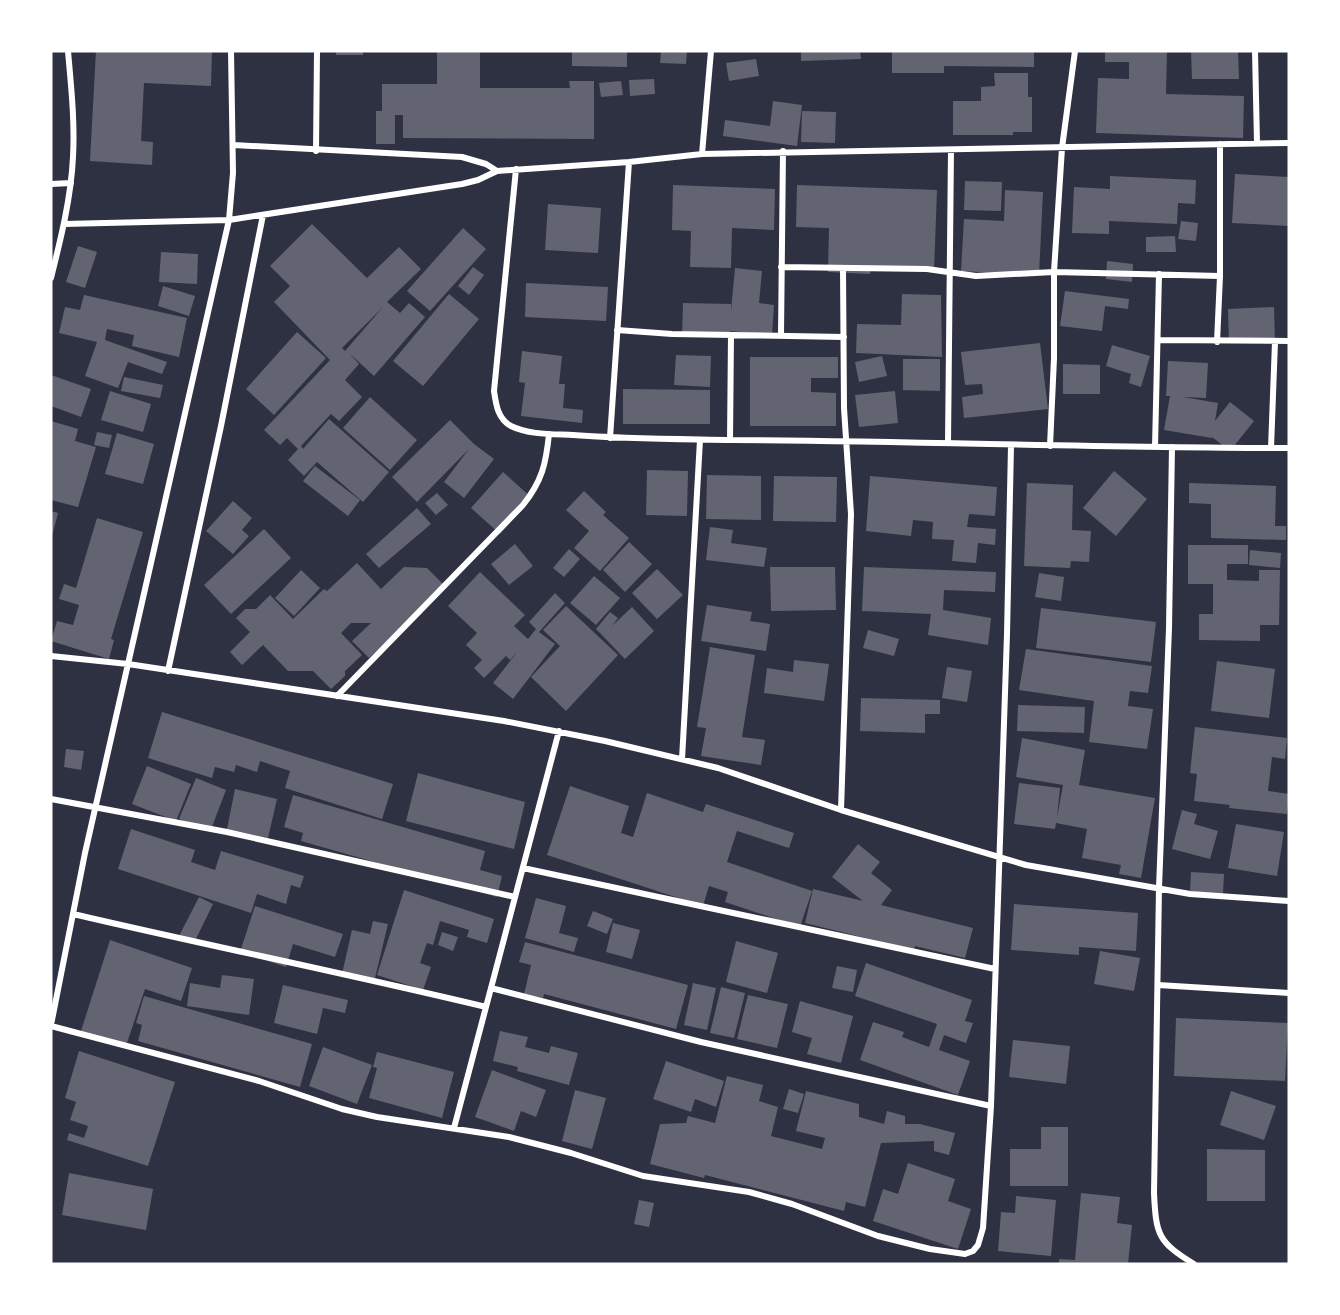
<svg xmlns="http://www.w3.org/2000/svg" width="1340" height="1315" viewBox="0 0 1340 1315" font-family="'DejaVu Sans',sans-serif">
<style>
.building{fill:#626471;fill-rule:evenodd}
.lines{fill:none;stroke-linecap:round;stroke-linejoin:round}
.minor{stroke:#fff;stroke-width:6}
</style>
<rect width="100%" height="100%" fill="#2d3142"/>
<path class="building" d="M96,51h116l-1,35 -67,-3 -3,58 12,1 -1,23 -62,-4z
M336,51h27v4h-27z
M437,51h43v37h90l-1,-7h25v58l-191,-1v-23h-8v29h-19v-33h6v-27h55z
M572,51h55v16l-55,-1z
M661,51h26l-1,13 -26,-1z
M801,51h59l1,8 -60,2z
M892,51h142v16l-90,-1v7h-52z
M1105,51h62l-1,43 78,2 -1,42 -147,-5 2,-55 31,1v-17h-24z
M1191,51h47l1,28h-47z
M756,59l3,17 -30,5 -3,-18z
M994,73h34v24h4v35h-19v3h-60v-34h28v-14l14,-1z
M654,79l1,15 -25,2 -1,-16z
M621,81l2,14 -22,2 -2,-14z
M773,101l29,4 -5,41 -74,-10 2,-16 45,6z
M802,111l34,1 -1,31 -34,-1z
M1235,174l54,3v49l-57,-3z
M1110,176l86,4 -1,24 -17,-1 -1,21 -68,-3v13l-37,-1 2,-46 36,2z
M965,181l37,1 -1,29 -37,-1z
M673,185l102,4 -1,41 -42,-2 -1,40 -41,-1 1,-36 -19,-1z
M797,185l140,5 -3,81 -63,-3 -1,6 -42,-2 1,-44 -33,-1z
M1005,190l38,2 -4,83 -78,-4 3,-52 40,2z
M548,204l53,4 -3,45 -53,-3z
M1181,221l17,2 -2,18 -18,-2z
M312,224l55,54 32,-31 22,22 -34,33 13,11 9,-10 16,14 -51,59 -25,-23 10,11 -14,16 17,17 -23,24 -8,-7 -30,32 2,3 26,-30 60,53 -26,30 -46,-40 -13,14 -16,-16 10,-11 -11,-11 -7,7 -16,-15 66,-70 -56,-58 16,-16 -20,-20zM383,307l-38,44 -3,-3z
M463,228l23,21 -56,62 -23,-20z
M1175,236l1,16h-30v-15z
M78,246l19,6 -12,36 -19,-6z
M161,252l37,2 -1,30 -38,-2z
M1107,261l26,3 -1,18 -26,-3z
M473,267l11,8 -15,20 -11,-9z
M735,268l27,3 -3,32 15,2 -2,30 -42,-4v5l-48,-1 1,-32 48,1v7z
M526,283l82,4 -2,34 -81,-4z
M163,286l32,10 -6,20 -31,-10z
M1065,291l64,8 -1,10 -23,-3 -3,25 -42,-5z
M449,294l30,25 -56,67 -30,-25z
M902,294l39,1 1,62 -86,-4 1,-29 44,1z
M84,295l103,23 -8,39 -47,-11 2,-11 -27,-6 -2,11 62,22 -5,12 -34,-12 -10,26 -33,-12 12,-34 -38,-9 6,-26 15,3z
M1274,307l1,34 -46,2 -1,-34z
M297,332l29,26 -52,57 -28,-26z
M1040,343l8,66 -84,9 -2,-21 21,-3 -1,-10 -17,1 -4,-33z
M1112,345l38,11 -9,31 -12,-4 2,-9 -25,-8z
M522,351l40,5 -3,28h6l-2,24 20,2 -1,13 -61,-7 4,-33 -6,-1z
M676,355l35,1 -1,31 -36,-2z
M882,356l5,20 -28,6 -4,-20z
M750,357h88v21h-27v14l25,1v33h-86z
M903,359h37v32l-37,-1z
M1168,361l40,2 -2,35 -23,-1 35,6 -3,18 15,-19 24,19 -24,30 -18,-14v1l-48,-8 6,-34h-4z
M1063,364l37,1v29h-37z
M51,375l40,14 -10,28 -30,-11z
M124,377l39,8 -3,13 -39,-7z
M623,389l87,1v34h-87z
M110,391l41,13 -8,28 -42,-12z
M895,391l3,32 -39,4 -4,-32z
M370,397l47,43 -27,30 -47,-42z
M450,420l24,24 20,15 -30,39 -20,-16 25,-33 -52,53 -25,-25z
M51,421l27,8 -3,12 21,6 -18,60 -27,-7z
M97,432l15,3 -3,13 -15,-3z
M117,433l37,11 -11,40 -38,-10z
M315,466l45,34 -12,16 -45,-35z
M647,470l41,1 -1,45 -41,-1z
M1114,471l33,28 -31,37 -33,-28z
M503,472l29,26 -32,36 -29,-26z
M707,475l54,1v44l-55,-1z
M774,476l63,1 -1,45 -63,-1z
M870,476l127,11 -2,29 -26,-2 -2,13 29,2 -1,16 -17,-2 -2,20 -24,-2 2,-21 -22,-1 1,-17 -20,-2 -2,16 -45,-5z
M1027,483l46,2 -1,45 19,1 -2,31 -18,-1 -1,7 -46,-2z
M1189,483l87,3 -1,40h11v14l-75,-2v-34l-22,-1z
M584,491l22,21 -3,3 26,23 -29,33 -26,-23 15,-17 -23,-21z
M437,493l11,12 -12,10 -11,-12z
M233,501l19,17 -10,12 7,6 -16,18 -27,-23z
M417,508l14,16 -52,44 -13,-14z
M51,511l7,2 -6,23h-1z
M97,518l46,14 -32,107 3,1 -5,19 -58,-18 6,-20 16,4 6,-20 -20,-6 5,-15 12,4z
M710,527l23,3 -2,13 36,5 -3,19 -58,-7z
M264,529l27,29 -60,56 -27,-29z
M629,542l23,22 -27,28 -22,-22z
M515,544l18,22 -24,19 -18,-21z
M1188,545h60v19h-21v16l32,1v-11h21l-1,55h-19v16l-61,-1v-26h14v-30h-25z
M569,549l11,10 -16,18 -11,-9z
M1250,550l31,3 -1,15 -31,-3z
M357,563l24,26 23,-22 23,1 18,18 -76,72 -17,-17 19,-18h-20l-10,10 21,22 -17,16v5l-14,13 -18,-18h-25l-25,-26 -21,20 -12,-13 20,-20 -14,-14 9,-9h11l14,-14 23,24 31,-30 3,2z
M770,567h65l1,43 -65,1z
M864,567l132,5 -1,20 -51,-2 -1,20 48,8 -3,27 -60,-10 3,-21 -69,-3z
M657,569l26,26 -26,24 -25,-26z
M301,570l19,18 -26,28 -19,-18z
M480,572l45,43 -11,11 14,13 8,-10 -7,-7 26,-29 10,10 -26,29 16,12 -42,55 -20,-16 25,-32 -8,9 -4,-4 -22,22 -10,-10 8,-8 -16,-15 11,-12 -29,-27z
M1039,573l25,4 -3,24 -26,-4z
M594,576l26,22 -24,27 -26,-22z
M707,605l45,7 -2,9 20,3 -4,27 -65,-10z
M566,606l52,49 -52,56 -35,-34 29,-31 -17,-16z
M632,607l22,24 -29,28 -29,-30 14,-17 8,6 -6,8z
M1041,608l115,14 -5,40 -115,-14z
M868,630l31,9 -5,17 -31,-8z
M710,647l45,8 -13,82 23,3 -4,25 -60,-9 5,-28 -9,-1z
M1026,649l126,17 -4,27 -18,-2 -2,15 25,3 -6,40 -58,-7 5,-41 -75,-11z
M794,660l35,4 -5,37 -60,-8 3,-25 26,4z
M1217,661l58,8 -6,49 -58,-7z
M947,667l25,4 -5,31 -25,-4z
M861,698l79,2v14h-15v19l-65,-2z
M1018,705l67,2 -1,26 -67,-2z
M162,712l231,72 -11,35 -97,-31 5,-17 -30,-10 -3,11 -21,-7 -2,7 -19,-5 -3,11 -64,-20z
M1195,727l92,11 -2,21 -13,-2 -4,34 21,3 -2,20 -58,-6 1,-3 -36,-4 3,-27 -7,-1z
M1022,738l63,12 -6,35 76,13 -14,80 -22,-4 2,-9 -39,-7 5,-29 -31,-6 -1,6 -41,-5 5,-41 41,5 -3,30 6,-33 -47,-8z
M66,749l18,2 -3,19 -17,-3z
M147,766l44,18 -15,37 -44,-17z
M418,773l107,29 -11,47 -108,-28z
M196,778l30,12 -16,42 -31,-13z
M570,786l59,20 -8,27 12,4 14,-44 56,19 3,-8 88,29 -5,15 -52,-17 -10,31 85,29 -12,36 -75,-25 3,-10 -19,-6 -6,20 -156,-51z
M235,789l42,10 -9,39 -41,-9z
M293,795l192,56 -5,19 22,6 -5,21 -196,-56 2,-8 -19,-6z
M1182,810l15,4 -3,10 24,7 -8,28 -38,-10z
M1236,824l48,8 -7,44 -49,-8z
M131,829l64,21 -4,12 24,8 6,-19 83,25 -4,12 -9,-3 -5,19 -29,-10 -6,19 -133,-44z
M858,844l22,18 -9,11 21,17 -11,15 92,23 -8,30 -50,-12 -1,4 -109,-27 8,-34 50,12 -31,-24z
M1191,872l33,2 -1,20 -33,-2z
M404,890l90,29 -7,24 -20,-6 2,-7 -29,-9 -7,24 -6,-2 -7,20 11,4 -8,23 -46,-15z
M199,897l14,7 -19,39 -15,-7z
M536,898l30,8 -7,27 19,5 -4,14 -49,-14z
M1014,904l124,9 -2,38 -57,-4v8l-68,-5z
M255,906l88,28 -8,23 -42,-13 -7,23 -46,-15z
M593,911l20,8 -6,15 -20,-8z
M373,921l15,3 -14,58 -32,-8 10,-44 18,4z
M613,923l27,7 -8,29 -26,-7z
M442,932l16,5 -5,14 -15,-6z
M110,940l82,28 -11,33 -36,-12 -19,57 -45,-15z
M736,941l42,12 -11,40 -41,-11z
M525,942l163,43 -12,44 -132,-35 -1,4 -19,-4 7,-29 -12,-3z
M1100,951l40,7 -6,33 -40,-7z
M866,963l106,37 -7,21 8,2 -7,20 -22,-8 -5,15 31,11 -12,34 -98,-35 13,-38 31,10 -2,5 27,10 8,-23 -82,-28z
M837,966l20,4 -4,22 -21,-4z
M222,975l32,4 -5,36 -62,-9 3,-23 30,5z
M693,983l23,5 -9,42 -23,-5z
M283,985l65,15 -3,13 -22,-5 -6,26 -43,-11z
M721,987l24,6 -11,45 -24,-5z
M748,995l40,9 -11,44 -40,-9z
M144,996l168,48 -12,43 -162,-46 4,-16 -6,-2z
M800,1001l53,15 -12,47 -34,-9 5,-16 -20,-6z
M1176,1018l112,5 -3,58 -111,-5z
M500,1031l28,6 -3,10 24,6 2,-7 27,7 -9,32 -52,-14 1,-4 -25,-6z
M1013,1040l57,6 -4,38 -57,-7z
M323,1047l49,18 -15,39 -48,-18z
M79,1051l96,31 -27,84 -81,-26 2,-7 15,5 4,-12 -18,-6 6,-18 -11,-4z
M377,1052l77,20 -12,46 -73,-20 8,-30 -4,-1z
M666,1061l58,20 -8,26 -21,-8 -4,13 -38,-13z
M492,1070l54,20 -10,27 -15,-6 -7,20 -39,-14z
M727,1076l36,9 -4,16 19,6 -7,29 51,13 3,-11 -29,-7 10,-40 53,13v13l25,7 3,-13 18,5v8h15l35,9 -6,22 -15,-4v-10l-53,2 -16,64 -19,-5 -2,9 -139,-36 -1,3 -54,-14 10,-40 26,-1 2,-7 27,7z
M789,1089l15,5 -6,19 -15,-4z
M575,1090l31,8 -14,51 -30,-8z
M1231,1091l45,15 -12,34 -44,-15z
M1041,1127h27v59h-58v-37h31z
M1207,1149l58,1v51h-58z
M908,1163l47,16 -7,22 23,8 -13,40 -85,-28 10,-32 15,5z
M69,1173l84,16 -7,41 -84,-15z
M1081,1193l39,4 -3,26 15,2 -4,39h-69v-5l16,1z
M1016,1196l40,4 -5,56 -53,-5 3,-39 14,1z
M639,1200l15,3 -5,24 -15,-3z"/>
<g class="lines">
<path class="minor" d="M1255,51l2,92
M233,145l229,12 24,7 11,7
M316,151l1,-100
M702,154l9,-103
M516,169l-22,222c2,14 4,28 17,35 18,9 43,8 62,9 53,4 106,4 159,5 186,1 371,8 557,8
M51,184l20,-1
M64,224l165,-4 233,-36 16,-4 19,-9 132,-9 73,-8 587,-11
M781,267l146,2 49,7 78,-4 166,4
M51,278c10,-40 20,-80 22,-121 2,-36 -2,-71 -5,-106
M617,330l55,4 172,3
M781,335l2,-184
M1158,340l131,1
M1217,342l3,-66v-132
M610,438l19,-276
M730,440l1,-105
M948,443l3,-293
M1050,446l4,-88v-86l8,-124 13,-97
M1155,447l4,-173
M1172,447l-3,181 -10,260 -5,305c2,42 4,49 40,71
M1271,448l4,-106
M51,656l77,8 376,57 101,20 113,27 123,42 185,55 164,29 99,7
M168,671l53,-245 42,-211
M337,696l186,-191c19,-24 23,-41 26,-71
M682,759l18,-319
M51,799l176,33 288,65
M841,810l10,-296 -7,-106 -1,-139
M523,868l472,101
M73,914c137,32 276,60 413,93
M1158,985l131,8
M491,988l210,54 290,64
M51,1025l34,-172 144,-633 4,-47 -2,-122
M51,1026l208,55 83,28 35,8 132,20 62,16 72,23 106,16 43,12 86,32 52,13 35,5 8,-3 5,-6 5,-17 8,-122 16,-472 4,-188
M454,1128l105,-397"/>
</g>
<rect width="1340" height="1315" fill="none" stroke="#ffffff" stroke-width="105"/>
</svg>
